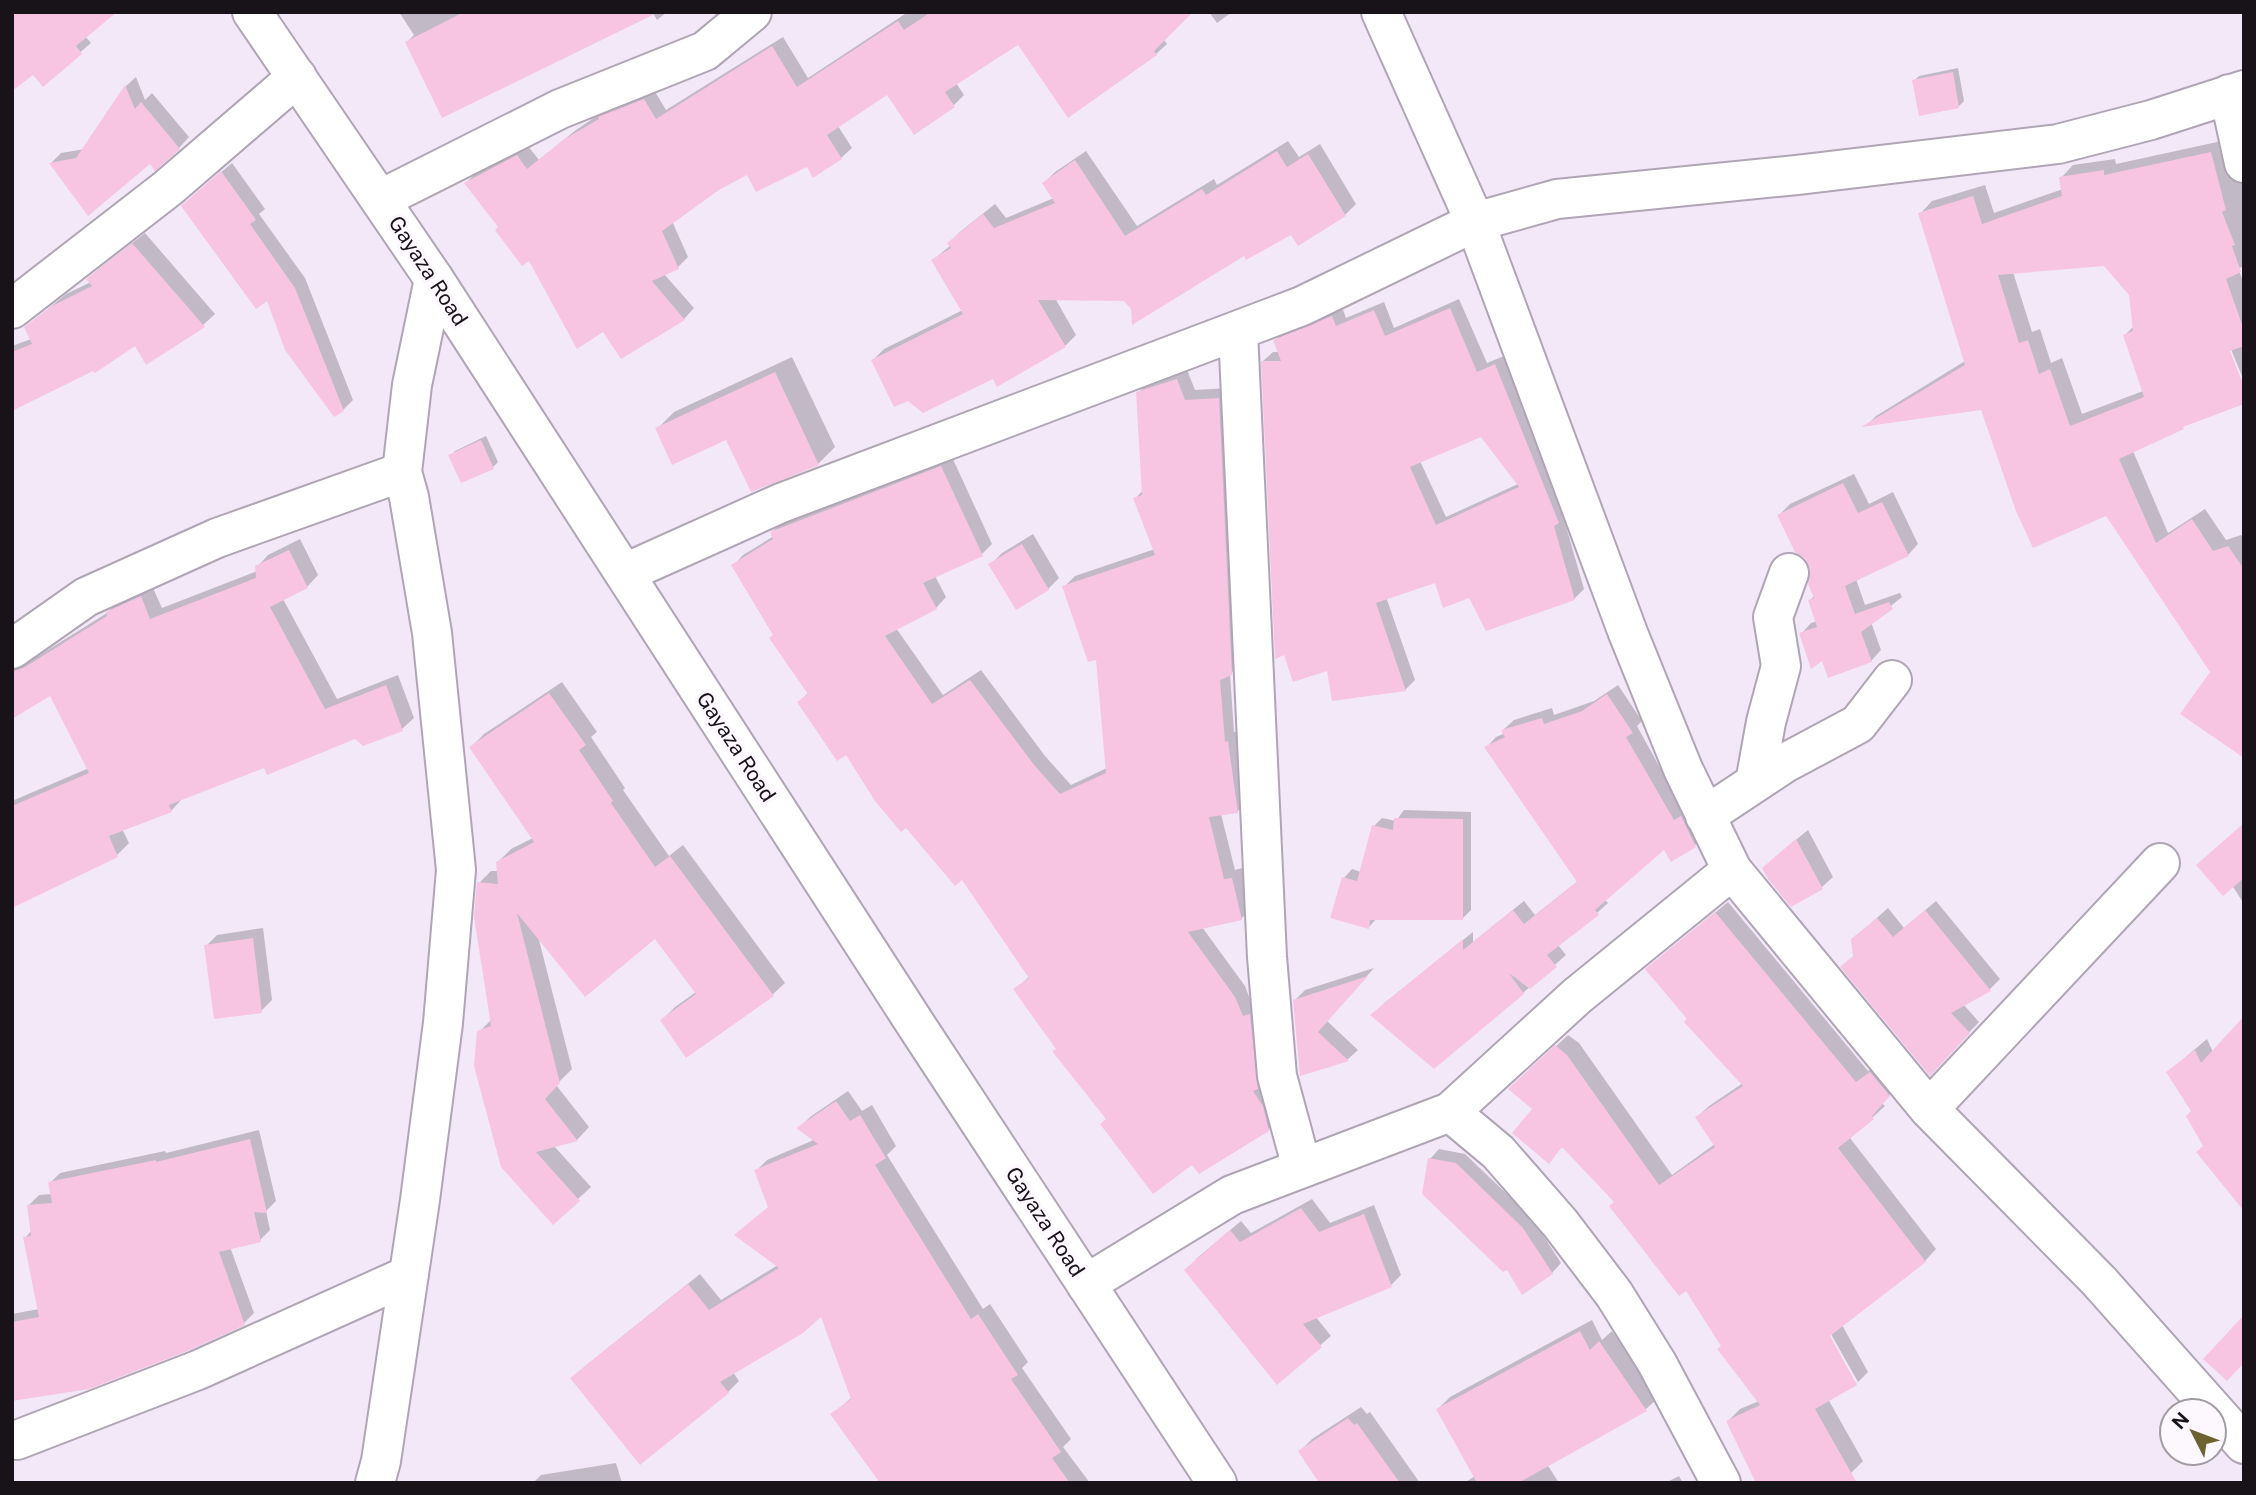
<svg xmlns="http://www.w3.org/2000/svg" width="2256" height="1495" viewBox="0 0 2256 1495" font-family="'Public Sans',sans-serif">
<style>
.shadow{fill:#0003;fill-rule:evenodd}
.building{fill:#f7c5e2;fill-rule:evenodd}
.lines{fill:none;stroke-linecap:round;stroke-linejoin:round}
.street-casing{stroke:#afa5b4;stroke-width:42}
.primary-casing{stroke:#afa5b4;stroke-width:42}
.street{stroke:#fff;stroke-width:38}
.primary{stroke:#fff;stroke-width:38}
.labels{text-anchor:middle;stroke-width:7;stroke-linejoin:round;paint-order:stroke}
.street-label{font-size:21px;fill:#171319;stroke:#fcf8fe}
</style>
<rect width="100%" height="100%" fill="#f2e8f8"/>
<path class="shadow" d="M399,12h268l-10,8 -4,-7 -246,29 7,-7z
M908,12h282l-26,28 3,4 -11,10 -138,-12 -62,41 8,12 -10,10 -67,-12 -49,33 14,22 -11,10 -93,15 -30,16 -46,32 16,36 -10,10 -14,7 30,34 -10,11 -62,38 -19,-28 -103,-102 -34,-44 10,-10 52,-27 11,14 37,-30 34,-23 44,-17 12,20 117,-73 25,41z
M1209,12h23l-15,11z
M85,36l6,7 -48,41 -9,-12z
M1958,68l6,33 -5,5 -45,-25 5,-5z
M136,77l9,23 7,-7 37,44 -10,11 -29,13 -99,2 10,-10 24,-4 41,-63z
M2231,139l13,29v99l-6,1 6,16v97l-16,-39 -41,82 -54,27 35,82 37,-24 21,31 15,-5 3,4v30l-32,103 -105,-158 -125,-106 -116,18 10,-10 89,-55 -45,-147 12,-13 53,-16 9,28 69,-24 -2,-11 12,-13 42,-6 1,5zM2105,264l26,30 3,32 -9,9 18,56 -61,23 -20,-56 -11,5 -11,-34 -8,3 -19,-60z
M1288,141l11,16 21,-13 36,60 -11,11 -54,17 -158,76 -8,-9 -70,-1 21,37 -11,11 -72,31 -120,-17 11,-11 79,-39 -30,-50 18,-15 -2,-2 11,-11 35,-28 11,14 48,-20 -10,-15 11,-11 31,-21 51,75 77,-47 3,6z
M232,163l33,46 -6,5 46,64 48,122 -10,10 -75,-112 -75,-102z
M145,233l70,81 -12,11 -68,19 -42,24 -81,40v-62l19,-7 -5,-12 40,-33 25,-12 -2,-3 11,-11z
M1459,299l28,64 17,-7 64,156 -5,4 21,73 -10,10 -105,-3 -32,-15 -51,16 29,83 -10,10 -142,-329 10,-9h6l-4,-11 9,-10 58,-24 4,11 38,-16 10,26zM1482,435l36,49 -72,33 -26,-56z
M792,357l43,90 -17,17 -91,-26 -70,-9 17,-17z
M1187,370l8,20 34,-2 13,275 -12,11 4,58h4l10,69 -10,10 -17,3 14,56 7,-2 9,40 -10,11 -39,8 43,59 8,21 26,112 -11,11 -76,32 -84,-44 -93,-129 15,-13 -68,-99 -163,-175 9,-9 -75,-127 10,-11 31,-19 -2,-4 10,-10 170,-65 40,87 -10,10 -47,22 11,21 -10,11 -40,20 47,67 38,-25 64,86 26,29 36,-17 -10,-111 -33,-70 11,-11 80,-27 -20,-50 8,-9 -5,-97 10,-11z
M486,436l12,26 -5,5 -43,-11 5,-5z
M1854,474l15,30 24,-12 25,52 -10,11 -52,24 9,26 35,-12 2,4 -31,25 10,28 -10,11 -48,-3 -22,-24 10,-11 6,-2 -7,-21 5,-5 -3,-27 -33,-53 11,-11z
M1033,534l26,44 -11,11 -57,-25 11,-11z
M300,539l18,36 -11,12 -24,12 54,100 61,-24 16,43 -12,11 -46,8 -91,28 -83,34 -11,12 -49,18 7,14 -12,12 -105,51v-105l77,-33 -39,-74 -38,23v-53l10,-1 16,-7 69,-43 12,-12 33,-15 10,22 95,-37v-4l11,-12z
M562,682l35,50 -6,5 34,51 -2,2 46,66 14,-11 102,138 -13,12 -110,25 13,-13 21,-15 -41,-55 -117,-1 34,133 -16,16 33,42 -12,13 -23,6 37,41 -38,35 -74,-190 13,-13 -13,-136 12,-12h8l-1,-9 13,-13 22,-11 -62,-91 13,-13z
M1618,685l24,36 -5,5 47,85 22,24 -11,10 -23,15 -8,-12 -60,51 4,4 -11,10 -39,32 8,10 -43,38 -141,12 91,-73v10l51,-41 11,14 43,-34 -92,-133 10,-11 9,-4 -2,-3 11,-10 38,-12 2,7 40,-14z
M1404,810l67,2v98l-9,9 -85,-1 -8,9 -25,-49 8,-9 9,3 13,-46 8,-8 14,3z
M2244,824v80l-12,-19z
M1808,830l25,47 -11,10 -31,18 -16,-48z
M1936,901l64,78 -10,10 -27,15 16,18 -39,41 -86,-108 -2,-15 36,-32 16,20z
M1728,902l140,169 14,-10 18,22 -18,20 3,3 -35,32 86,111 -11,12 -83,64 26,47 -10,10 -31,-55 -3,2 30,53h3l-29,17 35,62 -12,12 -123,-52 12,-12 19,-8 -73,-113 -70,-86 -53,-56 -14,15 -14,-52 -13,-31 46,-43 11,8 93,132 43,-31 -18,-27 12,-11 34,-23 -96,-114z
M263,928l9,72 -11,11 -55,-65 11,-11z
M1374,968l-47,53 31,29 -10,9 -47,15 -7,-73 11,-11z
M2207,1039l6,13 -9,94 -11,-35 -25,-39z
M848,1091l14,20 10,-6 24,41 -9,9 96,154 7,-5 38,58 -6,6 49,71 -8,8 27,36h-104l-153,-69 19,-17 -31,-83 -88,58 6,9 -11,11 -87,71 -57,-96 116,-93 21,26 57,-35 -8,-59 -14,-35 11,-11 49,-21 -17,-11 11,-11z
M259,1130l17,71 -10,10 4,19 -10,10 -30,7 24,66 -10,10 -232,76v-85l27,-5 -14,-71 7,-8 -3,-25 10,-10 13,-1 -2,-11 10,-10 105,-22 1,2z
M1439,1149l26,5 67,64 29,45 -9,10 -44,-5 -78,-109z
M1312,1199l18,24 44,-18 27,70 -10,10 -76,31 16,20 -54,46 -81,-123 45,-38 10,12z
M1592,1320l10,20 10,-9 46,67 -12,11 -99,55 12,19h-95l11,-7 -37,-67 12,-12z
M1361,1407l6,7 3,-2 50,71h-98l-22,-32 12,-12z
M616,1463l6,20h-89l8,-8z
M1679,1476l4,7h-18z"/>
<path class="building" d="M12,12h105l-41,34 6,8 -39,33 -10,-12 -21,16z
M464,12h195l-217,106 -37,-76z
M931,12h262l-39,39 3,4 -89,63 -50,-73 -73,47 10,15 -41,28 -27,-40 -60,40 15,24 -29,19 -6,-11 -51,25 -9,-17 -28,15 -57,41 17,38 -27,12 33,39 -64,39 -18,-27 -26,17 -48,-88 -7,5 -27,-36 3,-3 -34,-44 53,-28 10,14 36,-29 36,-21 -1,-2 46,-18 12,20 116,-73 25,41 101,-66 6,9z
M1953,72l6,36 -40,8 -7,-36z
M125,85l10,24 6,-7 39,47 -25,22 -5,-7 -62,52 -39,-53 27,-5z
M1277,151l10,16 21,-13 38,62 -48,30 -7,-11 -45,25 -2,-4 -112,69 -1,-16 -7,-8 -86,-1 28,47 -69,40 -4,-8 -70,34 -15,-12 -14,6 -23,-47 92,-46 -32,-54 20,-12 -4,-5 36,-29 11,14 61,-25 -13,-20 33,-23 50,76 77,-47 4,6z
M2211,152l15,58 -4,2 13,33 -3,1 9,26 -15,7 18,51v16l-14,5 14,35v18l-61,23 1,2 -65,30 37,84 36,-24 21,32 15,-5 16,23v189l-64,-44 30,-42 -104,-156 -73,32 -17,-37 -35,-101 -120,17 104,-62 -47,-152 55,-17 9,28 80,-28 -3,-19 45,-7v5zM2104,266l25,29 4,36 -10,4 21,62 -74,29 -20,-57 -11,5 -11,-34 -9,3 -21,-68z
M221,171l35,49 -6,4 45,64 49,123 -10,6 -49,-67 -18,-49 -11,8 -75,-103z
M132,243l73,84 -59,38 -11,-19 -40,27 -2,-2 -81,40v-59l20,-8 -8,-17 28,-21 40,-20 -6,-7z
M1450,308l27,64 18,-8 64,159 -5,3 21,74 -89,31 -17,-33 -26,10 -8,-25 -59,20 30,88 -74,10 -5,-30 -34,11 -9,-27 -9,4 -14,-298h20l-8,-21 59,-24 4,10 38,-16 11,26zM1481,437l38,50 -83,38 -26,-58z
M775,372l44,93 -68,27 -25,-52 -54,25 -17,-37z
M1177,379l8,21 34,-2 13,277 -12,5 5,62 3,-1 10,72 -29,4 15,62 8,-1 10,42 -54,12 47,65 8,19 7,-2 8,75 -5,2 10,15 6,25 -70,43 -7,-9 -39,29 -53,-70 6,-5 -54,-68 4,-2 -43,-60 16,-11 -67,-98 -7,6 -49,-58 -5,4 -26,-31 -29,-46 -9,6 -40,-59 11,-8 -39,-56 4,-3 -42,-70 42,-26 -3,-7 171,-66 42,90 -60,27 14,26 -52,27 47,68 38,-24 65,86 25,28 46,-21 -10,-113 -8,2 -26,-76 93,-31 -22,-57 9,-3 -6,-103z
M481,440l13,29 -33,14 -13,-28z
M1843,483l15,30 24,-11 27,54 -64,30 10,28 34,-12 4,7 -32,23 11,30 -44,16 -6,-17 -11,8 -12,-36 18,-6 -9,-27 6,-2 -6,-14 2,-15 -5,-11 -10,-6 -18,-37z
M1022,544l27,46 -33,20 -28,-46z
M289,550l19,38 -38,19 55,102 61,-24 17,46 -40,15 -8,-7 -88,36 -3,-7 -95,37 3,7 -63,24 9,21 -106,51v-102l77,-33 -39,-77 -38,23v-47l13,-5 82,-51 -1,-4 35,-16 9,23 106,-41 -1,-12z
M549,693l37,52 -7,5 34,51 -2,2 44,64 15,-11 104,140 -88,62 -26,-38 36,-26 -41,-55 -70,58 -68,-84 43,170 -15,16 33,42 -42,11 44,49 -27,24 -52,-58 -27,-101 3,-35 14,-5 -17,-109 3,-35 21,2 -2,-22 38,-20 -65,-95z
M1607,694l26,39 -7,4 48,83 7,-4 15,31 -25,15 -7,-12 -69,60 4,5 -52,40 10,12 -27,22 -21,-16 15,21 -90,75 -64,-54 93,-76v11l50,-40 11,14 53,-42 -93,-135 21,-10 -4,-7 41,-12 2,6 38,-13z
M1394,818l69,1v101h-93l-1,9 -39,-11 12,-41 15,4 15,-56 21,5z
M2244,823v55l-21,18 -27,-31z
M1796,839l27,50 -32,18 -23,-28 -6,-11z
M1925,910l66,81 -40,22 19,20 -40,43 -90,-109 13,-11 -2,-17 26,-21 16,19z
M1715,912l141,170 14,-10 20,24 -18,20 2,3 -36,29 88,114 -96,74 27,49 -42,24 42,74h-101l-30,-62 34,-16 -43,-56 4,-3 -35,-55 -7,5 -70,-90 5,-4 -52,-55 -13,17 -37,-31 20,-24 -24,-20 47,-44 12,10 92,130 56,-38 -20,-30 48,-31 -59,-64 3,-3 -42,-50z
M253,938l9,75 -48,6 -10,-74z
M1368,976l-50,56 31,29 -49,15 -7,-76z
M2244,1016v195l-48,-59 7,-6 -17,-30 5,-5 -25,-39 29,-22 6,13z
M836,1101l14,20 10,-6 26,43 -11,7 96,154 7,-5 40,61 -7,4 50,73 -9,6 18,25h-190l-50,-69 21,-15 -30,-82 -18,16 -83,49 9,11 -89,72 -70,-87 118,-94 21,26 70,-42 -45,-33 34,-28 -14,-37 64,-26 -22,-16z
M250,1139l17,74 -13,-1 7,30 -42,10 26,73 -55,25 -101,39 -77,12v-79l27,-5 -16,-80 8,-1 -4,-31 25,-2 -4,-21 108,-22v2z
M1428,1158l28,5 67,65 30,46 -31,21 -15,-25 -4,2 -81,-78z
M1301,1208l18,24 45,-18 28,73 -89,37 19,23 -45,38 -93,-115 46,-40 10,12z
M2244,1315v48l-17,18 -24,-22z
M1580,1331l10,19 9,-9 48,70 -129,72h-41l-41,-74z
M1348,1418l6,7 3,-2 43,60h-81l-21,-32z"/>
<g class="lines">
<g class="street-casing">
<path id="street" d="M1381,12l94,210 153,411 55,136 49,101 197,239 170,172 145,163
M2229,94l15,69
M381,199l179,-90 145,-58 47,-39
M12,309l156,-121 129,-111
M1238,331l29,626 10,119 25,92
M625,573l156,-70 521,-197 173,-84 82,-23 240,-24 261,-31 93,-24 93,-30
M12,649l74,-52 131,-59 185,-66
M1755,783l11,-61 15,-56 -8,-49 16,-44
M1705,816l80,-53 73,-39 34,-44
M1929,1109l231,-246
M1450,1112l127,-116 155,-126
M1086,1284l146,-89 218,-83 48,40 62,71 54,71 43,69 64,120
M17,1440l181,-70 211,-95
M375,1483l6,-22 39,-261 23,-177 13,-153 -24,-237 -23,-136 -7,-25 10,-87 22,-106"/>
</g>
<g class="primary-casing">
<path id="primary" d="M252,12l182,267 484,749 299,455"/>
</g>
<use href="#street" class="street"/>
<use href="#primary" class="primary"/>
</g>
<g class="labels">
<g class="street-label">
<text transform="translate(428 271) rotate(57)" y="7">Gayaza Road</text>
<text transform="translate(736 747) rotate(57)" y="7">Gayaza Road</text>
<text transform="translate(1045 1222) rotate(57)" y="7">Gayaza Road</text>
</g>
</g>
<rect width="2256" height="1495" fill="none" stroke="#171319" stroke-width="28"/>
<g transform="translate(2193 1432) rotate(312)"><circle r="33" fill="#fcf8fe" stroke="#a09ca2" stroke-width="2"/>
<path d="M0-5L12 26L0 18L-12 26Z" fill="#6c6330"/>
<text y="-10" font-size="19" font-weight="bold" text-anchor="middle" fill="#171319">N</text>
</g>
</svg>
